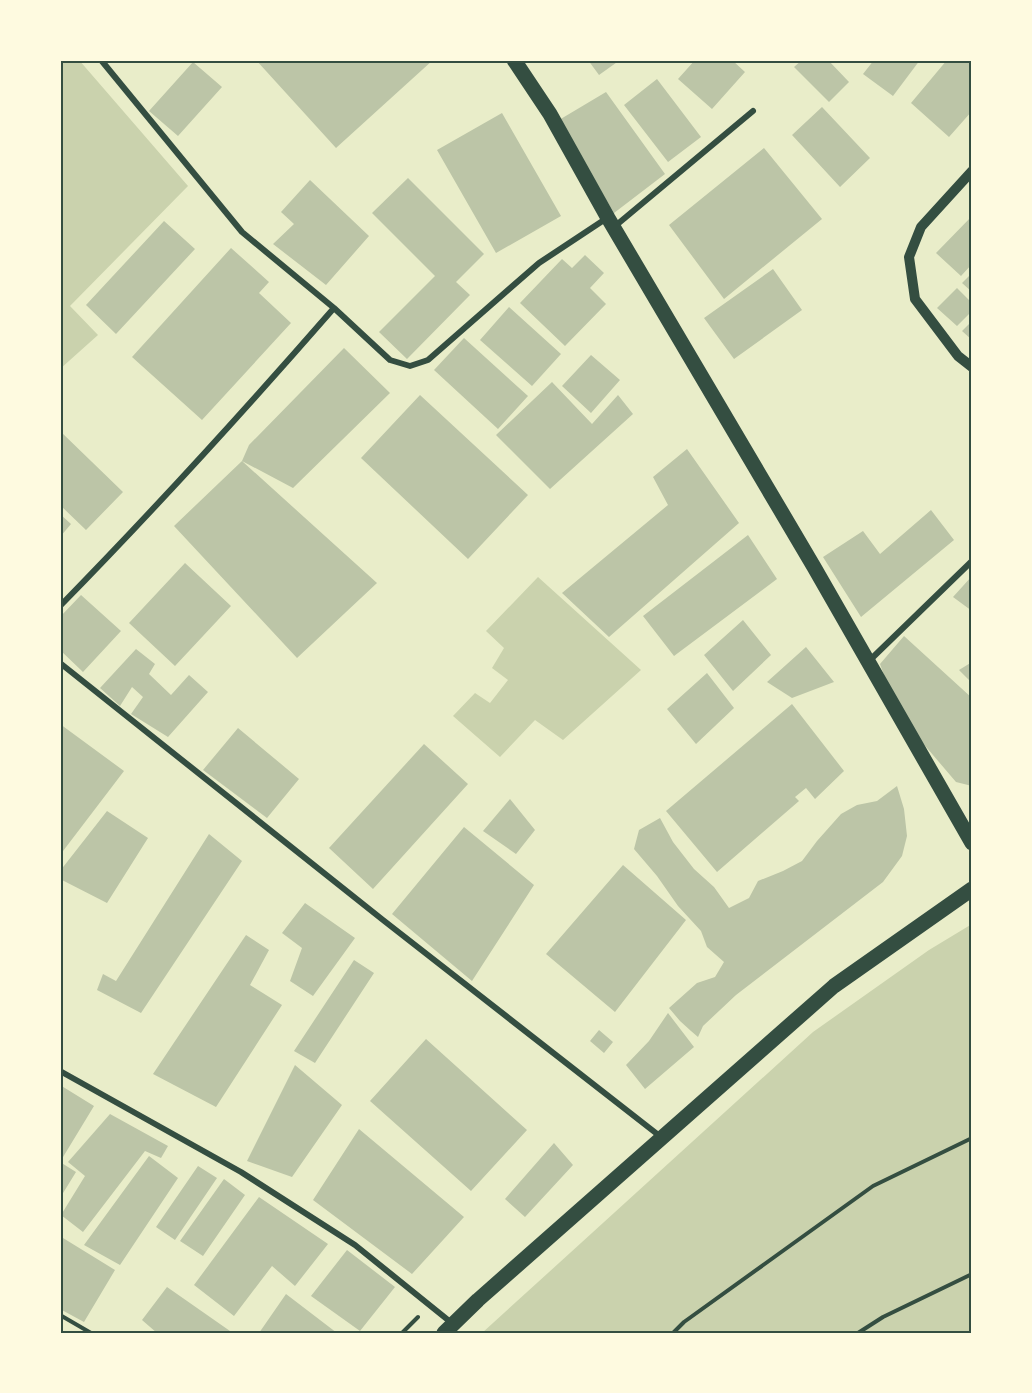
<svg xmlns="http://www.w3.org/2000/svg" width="1032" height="1393" viewBox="0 0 1032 1393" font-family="'DM Sans',sans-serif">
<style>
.green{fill:#cad2ad}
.building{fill:#bcc5a7}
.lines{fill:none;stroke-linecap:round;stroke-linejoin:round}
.path{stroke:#344e41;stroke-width:4}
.minor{stroke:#344e41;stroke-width:6}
.tertiary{stroke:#344e41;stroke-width:10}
.primary{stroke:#344e41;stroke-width:15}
.neatline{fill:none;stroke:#344e41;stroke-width:2}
</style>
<rect width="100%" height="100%" fill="#e9edc9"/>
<path class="green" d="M60,60h19l109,126 -118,120 28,29 -38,34z
M538,577l103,93 -78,70 -28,-20 -35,37 -47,-41 22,-23 15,10 18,-23 -16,-12 12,-20 -18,-17z
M972,924v409h-490l331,-301 116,-82z"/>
<path class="building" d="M256,60h177l-97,88z
M588,60h32l-21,15z
M695,60h37l13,12 -33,37 -34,-30z
M802,60h26l21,22 -20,20 -35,-35z
M874,60h46l-27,36 -30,-22z
M947,60h25v51l-23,26 -38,-34z
M193,62l29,25 -44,49 -29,-25z
M657,79l44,58 -33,25 -44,-57z
M606,92l59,82 -51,39 -55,-93z
M822,107l48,51 -30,29 -48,-52z
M502,113l59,103 -65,37 -59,-103z
M764,148l58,71 -98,80 -55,-74z
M408,178l76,76 -28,28 14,13 -63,64 -28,-27 56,-56 -63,-63z
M310,180l59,56 -43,49 -53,-41 21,-20 -13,-12z
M972,216v48l-11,12 -25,-23z
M164,221l31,28 -79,85 -30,-29z
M231,248l38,34 -10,11 32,30 -89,97 -70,-63z
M585,255l19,18 -14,15 16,16 -41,42 -45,-43 42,-44 10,9z
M773,269l29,41 -68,49 -30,-41z
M972,273v19l-10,-9z
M957,288l15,15v8l-15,15 -20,-18z
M509,307l52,47 -29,32 -52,-46z
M972,321v19l-10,-9z
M464,338l64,58 -30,33 -64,-59z
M344,348l46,45 -97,95 -51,-27 135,122 -80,75 -123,-132 68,-65 7,-16z
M591,355l29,25 -29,33 -29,-27z
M552,382l40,42 26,-29 15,19 -83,75 -54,-54z
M420,395l108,100 -60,64 -107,-101z
M60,431l63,61 -37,38 -26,-25z
M687,449l52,74 -130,114 -47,-44 106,-88 -15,-28z
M931,510l23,30 -93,77 -38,-60 40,-26 17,23z
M60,514l11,10 -11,13z
M748,535l29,44 -103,77 -31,-40z
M185,563l46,43 -56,60 -46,-43z
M972,576v35l-19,-14z
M81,595l40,36 -38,41 -23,-22v-33z
M743,620l28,35 -38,36 -29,-36z
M904,636l68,62v88l-16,-4 -58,-68 -18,-50z
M806,647l28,35 -42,16 -25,-16z
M136,649l19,15 -6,10 22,21 18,-20 19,17 -40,45 -37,-23 12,-17 -11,-10 -12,19 -20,-18z
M972,662v21l-13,-13z
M707,673l27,35 -38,36 -29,-35z
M792,704l52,67 -29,28 -9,-11 -11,9 4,4 -82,71 -51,-61z
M60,724l64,47 -64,84z
M238,728l61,51 -32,39 -64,-48z
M424,744l44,40 -95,105 -44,-41z
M897,786l7,23 3,27 -5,20 -19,26 -147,113 -33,31 -5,11 -7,-6 -11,-10 -11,-13 28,-25 18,-6 9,-15 -17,-15 -6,-16 -23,-25 -21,-30 -23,-27 5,-19 21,-12 13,24 21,27 20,18 15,21 20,-10 9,-17 25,-10 19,-10 15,-20 24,-27 16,-9 20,-4z
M510,799l25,31 -19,24 -33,-23z
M107,811l41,27 -41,65 -47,-24v-8z
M464,827l70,58 -62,96 -80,-67z
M209,834l33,27 -101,152 -44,-23 6,-16 13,7z
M623,865l63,55 -71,92 -69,-58z
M305,903l50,35 -42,58 -23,-15 12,-33 -20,-15z
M246,935l23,15 -19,35 32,20 -66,102 -63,-33z
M354,960l20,13 -59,90 -21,-12z
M668,1013l26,34 -49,42 -19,-24 23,-24z
M599,1030l14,12 -9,11 -14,-12z
M426,1039l101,91 -56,61 -101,-90z
M295,1065l47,40 -50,72 -45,-16z
M60,1085l34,21 -34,56z
M110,1114l58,32 -7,12 -16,-7 -62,81 -22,-17 24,-39 -17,-14z
M359,1129l105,88 -52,57 -99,-74z
M554,1143l19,22 -48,52 -20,-18z
M149,1156l29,22 -58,87 -36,-20z
M60,1162l16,10 -16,26z
M198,1166l19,12 -42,62 -19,-13z
M224,1179l21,16 -42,61 -23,-15z
M259,1197l69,47 -33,42 -23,-20 -38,50 -40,-31z
M60,1238h3l52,32 -31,52 -24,-13z
M347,1250l48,37 -35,44 -49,-35z
M167,1287l63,44 -1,2h-72l-15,-13z
M286,1294l51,39h-78z"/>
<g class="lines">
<path class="path" d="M60,1315l31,18
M402,1333l16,-16
M673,1333l11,-11 189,-136 99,-48
M858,1333l25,-16 89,-43"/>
<path class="minor" d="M101,60l141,172 92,76 56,52 20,6 18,-6 111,-97 68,-45
M614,227l139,-116
M60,606c94,-96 185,-196 274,-298
M869,661l103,-100
M60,663l323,257 278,217
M60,1071l181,101 114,73 98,79"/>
<path class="tertiary" d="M972,171l-51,56 -12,30 6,42 43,57 14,11"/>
<path class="primary" d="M514,60l36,54 58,104 206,349 158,276
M444,1333l34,-33 356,-314 138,-97"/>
</g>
<rect width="1032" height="1393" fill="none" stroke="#fefae0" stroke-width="123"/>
<rect x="62" y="62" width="908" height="1270" class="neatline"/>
</svg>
